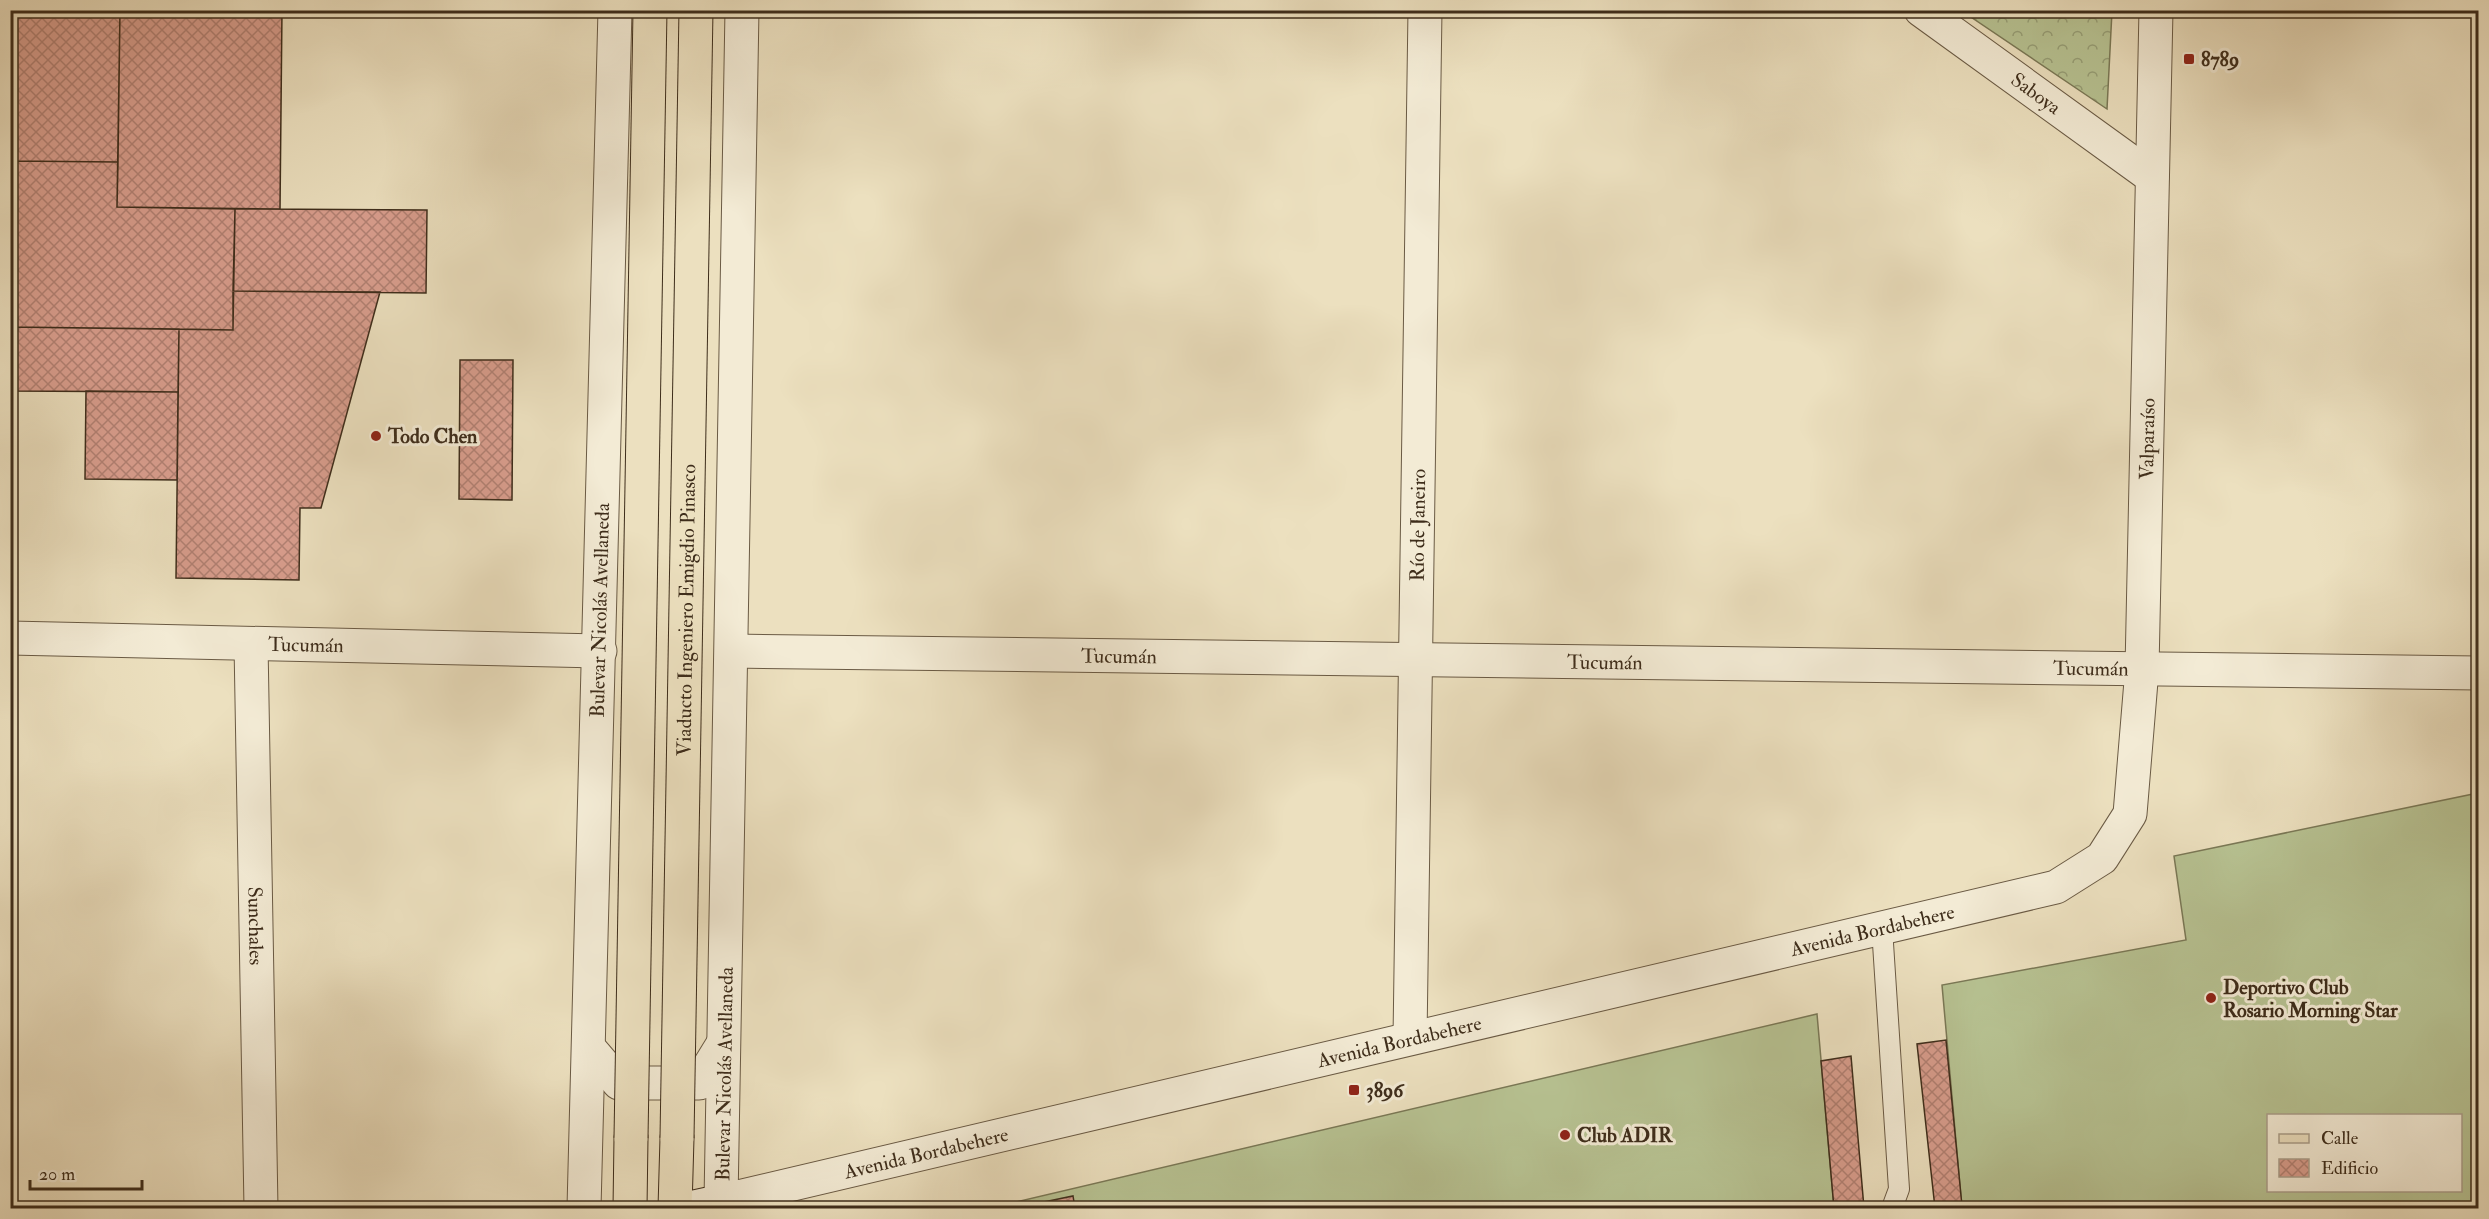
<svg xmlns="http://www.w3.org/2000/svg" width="2489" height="1219" viewBox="0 0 2489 1219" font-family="'IM FELL Double Pica',serif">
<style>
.grass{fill:#b7c292;stroke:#7a7856;stroke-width:1.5;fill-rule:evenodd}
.forest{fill:url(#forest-crowns);stroke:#7a7856;stroke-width:1.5}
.building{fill:url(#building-cross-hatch);stroke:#3e2d1b;stroke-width:1.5}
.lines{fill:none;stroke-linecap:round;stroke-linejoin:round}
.lane-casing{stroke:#6a5a44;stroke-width:22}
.street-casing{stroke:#6a5a44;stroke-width:35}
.secondary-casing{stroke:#3e2d1b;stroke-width:35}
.primary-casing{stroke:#3e2d1b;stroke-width:35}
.lane{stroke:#f3ebd5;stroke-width:20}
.street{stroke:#f3ebd5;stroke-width:33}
.secondary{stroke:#f3ebd5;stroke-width:33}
.primary{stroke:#ece0bf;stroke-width:33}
.primary-bridge-casing{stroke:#3e2d1b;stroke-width:35;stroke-linecap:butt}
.primary-bridge{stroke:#ece0bf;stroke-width:33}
.poi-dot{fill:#8f2418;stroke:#f3ebd5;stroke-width:2}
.labels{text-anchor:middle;stroke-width:6;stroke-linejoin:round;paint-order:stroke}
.poi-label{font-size:20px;font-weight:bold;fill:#3e2d1b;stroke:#f3ebd5;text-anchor:start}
.street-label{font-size:20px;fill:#3e2d1b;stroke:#f3ebd5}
</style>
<defs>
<pattern id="forest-crowns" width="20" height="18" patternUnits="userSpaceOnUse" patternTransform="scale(1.5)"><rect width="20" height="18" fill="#b7c292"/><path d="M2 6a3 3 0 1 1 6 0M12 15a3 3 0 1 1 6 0" fill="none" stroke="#969e76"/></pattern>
<pattern id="building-cross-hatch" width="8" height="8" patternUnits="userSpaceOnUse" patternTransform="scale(1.5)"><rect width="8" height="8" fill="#d89d8d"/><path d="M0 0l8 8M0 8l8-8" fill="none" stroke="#b18072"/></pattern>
</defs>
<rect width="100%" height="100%" fill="#ece0bf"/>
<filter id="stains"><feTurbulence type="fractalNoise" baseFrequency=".00333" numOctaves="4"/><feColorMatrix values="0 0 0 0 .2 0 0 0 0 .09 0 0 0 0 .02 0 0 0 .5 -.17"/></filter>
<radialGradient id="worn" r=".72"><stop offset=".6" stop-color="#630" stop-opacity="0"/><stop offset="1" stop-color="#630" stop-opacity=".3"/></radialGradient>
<path class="grass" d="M2478,793v415h-516l-20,-223 244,-45 -12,-84zM2268,1116h192v74h-192z
M1817,1014l17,194h-844z"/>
<path class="forest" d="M1962,11h150l-5,98z"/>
<path class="building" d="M10,10h110l-2,152 -108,-1z
M120,10h162l-2,199 -163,-2z
M10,161l108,1 -1,45 118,2 -2,121 -223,-3z
M235,209l192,1 -1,83 -193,-2z
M233,291l147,1 -59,216h-21l-1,72 -123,-2 3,-249 54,1z
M10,327l169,2 -1,63 -168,-1z
M460,360h53l-1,140 -53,-1z
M86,391l92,1 -1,88 -92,-1z
M1946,1040l16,166 -27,2 -18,-164z
M1851,1056l13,152h-30l-13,-147z
M1073,1196l2,12h-60z"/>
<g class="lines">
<g class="lane-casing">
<path id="lane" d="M1882,928l17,261 -7,19"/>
</g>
<g class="street-casing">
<g id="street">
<path id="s1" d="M742,10l-21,1191 1335,-314 46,-29 28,-44 12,-145 14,-659"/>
<path id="s2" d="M1921,10l231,167"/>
<path id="s3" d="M10,638l590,13"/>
<path id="s4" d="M251,644l10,564"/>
<path id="s5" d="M732,651l1746,22"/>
<path id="s6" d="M1410,1038l15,-1028"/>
<path d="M589,1048l30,35h80l24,-39"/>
<path id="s7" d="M584,1208l31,-1198"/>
</g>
</g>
<g class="secondary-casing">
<path id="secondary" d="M689,1208l32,-7"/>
</g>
<g class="primary-casing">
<path id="primary" d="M630,1208l1,-70
M675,1208l2,-70"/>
</g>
<use href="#lane" class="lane"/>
<use href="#street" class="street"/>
<use href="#secondary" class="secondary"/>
<use href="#primary" class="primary"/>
<g class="primary-bridge-casing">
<g id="primary-bridge">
<path d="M631,1138l19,-1128"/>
<path id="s8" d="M677,1138l19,-1128"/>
</g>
</g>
<use href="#primary-bridge" class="primary-bridge"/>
</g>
<g class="poi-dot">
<rect x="2183" y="53" width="12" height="12" rx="3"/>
<circle cx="376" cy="436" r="6"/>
<circle cx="2211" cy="998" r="6"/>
<rect x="1348" y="1084" width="12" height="12" rx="3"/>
<circle cx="1565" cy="1135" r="6"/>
</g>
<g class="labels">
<g class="poi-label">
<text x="2201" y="66">8789</text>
<text x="388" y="443">Todo Chen</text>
<text x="2223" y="994">Deportivo Club<tspan x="2223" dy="23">Rosario Morning Star</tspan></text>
<text x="1366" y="1097">3896</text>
<text x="1577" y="1142">Club ADIR</text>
</g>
<g class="street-label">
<text dy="7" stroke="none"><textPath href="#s2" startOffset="142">Saboya</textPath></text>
<text dy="7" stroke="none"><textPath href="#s1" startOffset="3045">Valparaíso</textPath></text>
<text dy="7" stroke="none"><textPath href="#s6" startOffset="513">Río de Janeiro</textPath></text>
<text dy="7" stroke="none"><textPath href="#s8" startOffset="528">Viaducto Ingeniero Emigdio Pinasco</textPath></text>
<text dy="7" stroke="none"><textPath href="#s7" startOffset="598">Bulevar Nicolás Avellaneda</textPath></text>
<text dy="7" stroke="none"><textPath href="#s3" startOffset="296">Tucumán</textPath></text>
<text dy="7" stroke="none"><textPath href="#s5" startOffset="387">Tucumán</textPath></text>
<text dy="7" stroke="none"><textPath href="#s5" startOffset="873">Tucumán</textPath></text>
<text dy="7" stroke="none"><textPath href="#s5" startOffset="1359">Tucumán</textPath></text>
<text dy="7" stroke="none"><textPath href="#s4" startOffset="282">Sunchales</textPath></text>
<text dy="7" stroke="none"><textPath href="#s1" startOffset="2374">Avenida Bordabehere</textPath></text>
<text dy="7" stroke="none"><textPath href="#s1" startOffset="1888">Avenida Bordabehere</textPath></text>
<text transform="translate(724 1074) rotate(-89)" y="7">Bulevar Nicolás Avellaneda</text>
<text dy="7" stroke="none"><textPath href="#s1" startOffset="1402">Avenida Bordabehere</textPath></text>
</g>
</g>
<rect width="2489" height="1219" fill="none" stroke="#ece0bf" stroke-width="36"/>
<rect x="12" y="12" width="2465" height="1195" fill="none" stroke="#3e2d1b" stroke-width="3"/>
<rect x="18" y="18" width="2453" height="1183" fill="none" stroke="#3e2d1b" stroke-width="1.5"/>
<rect x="2267" y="1114" width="195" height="78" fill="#f3ebd5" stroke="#ab9f8b" stroke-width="1.5"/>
<rect x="2279" y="1134" width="30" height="9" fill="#ece0bf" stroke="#ab9f8b" stroke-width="1.5"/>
<text x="2321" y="1144" font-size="18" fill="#3e2d1b">Calle</text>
<rect x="2279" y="1159" width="30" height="18" fill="url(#building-cross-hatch)" stroke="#ab9f8b" stroke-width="1.5"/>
<text x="2321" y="1174" font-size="18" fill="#3e2d1b">Edificio</text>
<path d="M30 1180v9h112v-9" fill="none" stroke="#3e2d1b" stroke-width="3"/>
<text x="39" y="1180" font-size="18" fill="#3e2d1b" stroke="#f3ebd5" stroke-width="4.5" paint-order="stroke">20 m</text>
<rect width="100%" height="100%" filter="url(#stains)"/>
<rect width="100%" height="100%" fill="url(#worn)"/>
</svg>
